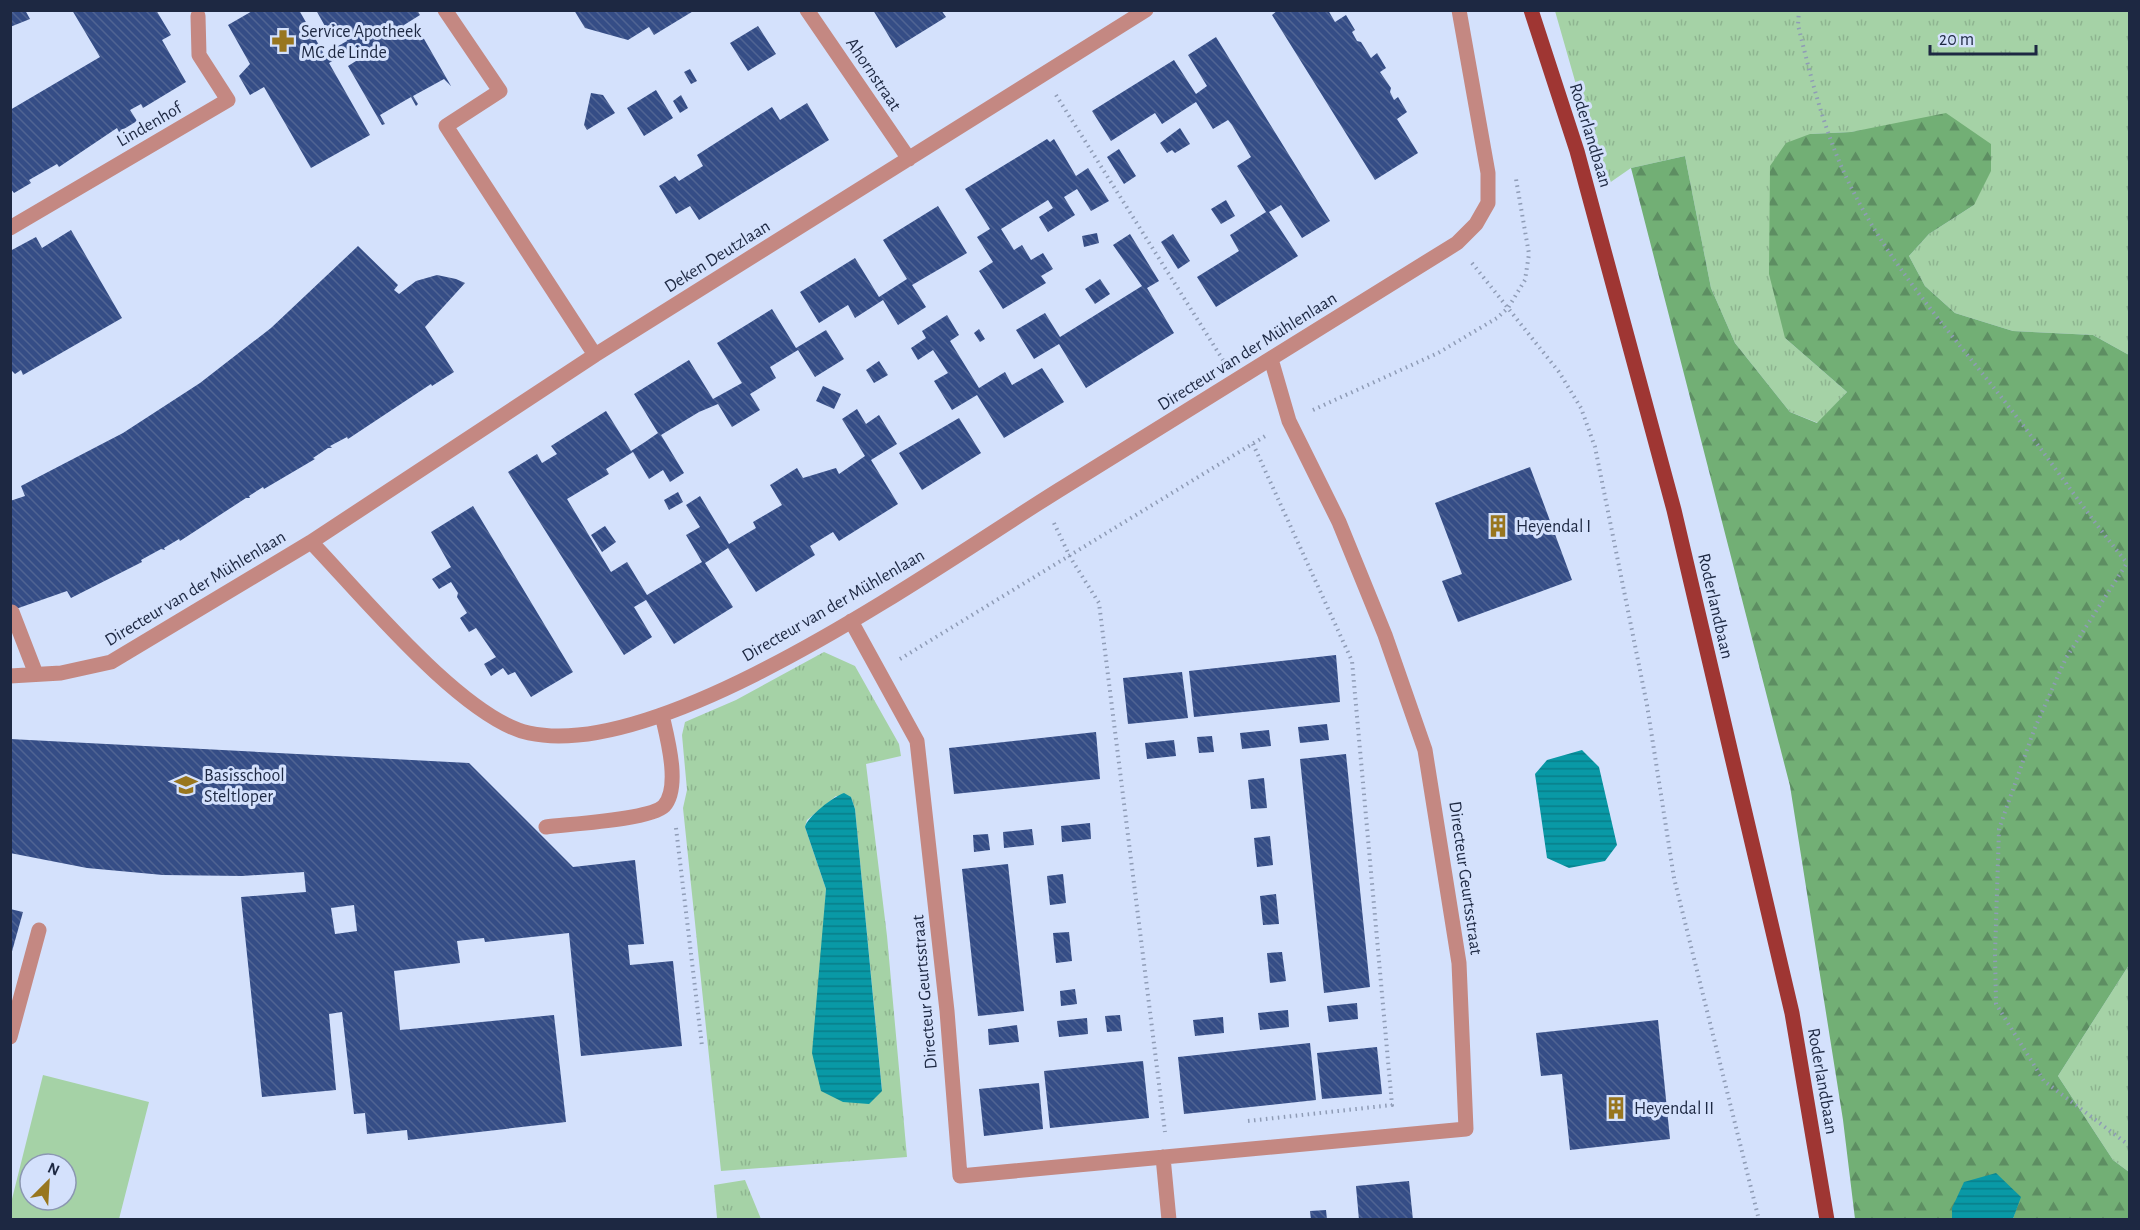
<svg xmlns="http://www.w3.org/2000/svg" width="2140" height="1230" viewBox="0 0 2140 1230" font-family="'Alegreya Sans',sans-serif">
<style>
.grass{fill:url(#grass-tufts);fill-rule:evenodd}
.forest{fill:url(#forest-firs)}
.garden{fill:#a5d2a6;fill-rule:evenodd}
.water{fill:url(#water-rules)}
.building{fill:url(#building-back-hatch);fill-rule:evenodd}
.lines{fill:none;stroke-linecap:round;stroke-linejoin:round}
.path{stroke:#8f9cb6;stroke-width:4;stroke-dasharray:1.5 4.5;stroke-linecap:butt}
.minor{stroke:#c48882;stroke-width:15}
.major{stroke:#9f3633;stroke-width:15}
.labels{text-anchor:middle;stroke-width:6;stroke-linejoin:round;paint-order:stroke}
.poi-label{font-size:18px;fill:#1d2842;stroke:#d4e1fc;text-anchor:start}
.street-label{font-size:18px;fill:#1d2842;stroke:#d4e1fc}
</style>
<defs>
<pattern id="grass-tufts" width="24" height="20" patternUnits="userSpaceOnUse" patternTransform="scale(1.5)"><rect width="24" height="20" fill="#a5d2a6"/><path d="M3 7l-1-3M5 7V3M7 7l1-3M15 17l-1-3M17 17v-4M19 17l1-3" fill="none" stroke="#8eb490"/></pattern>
<pattern id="forest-firs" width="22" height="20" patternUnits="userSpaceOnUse" patternTransform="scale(1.5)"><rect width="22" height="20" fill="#72af75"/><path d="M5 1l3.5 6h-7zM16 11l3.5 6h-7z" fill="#5d8e62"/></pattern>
<pattern id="water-rules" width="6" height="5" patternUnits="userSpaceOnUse" patternTransform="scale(1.5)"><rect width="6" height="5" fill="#0999a6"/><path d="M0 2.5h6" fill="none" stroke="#097d89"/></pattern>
<pattern id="building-back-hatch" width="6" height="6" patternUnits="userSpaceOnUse" patternTransform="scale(1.5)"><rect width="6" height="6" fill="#354d86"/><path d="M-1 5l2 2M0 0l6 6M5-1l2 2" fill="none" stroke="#506493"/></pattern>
</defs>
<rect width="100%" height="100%" fill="#d4e1fc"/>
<path class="grass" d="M1555,11h574v344l-36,-20 -80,-4 -58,-18 -30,-27 -16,-30 20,-22 45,-29 -79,-80 -44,7 -41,2 -25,204 62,54 -29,31 -28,-11 -55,-69 -24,-55 -26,-132 -54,12 -26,18z
M824,652l31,14 44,78 2,12 -35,8 21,172 20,221 -186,14 -38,-363 4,-18 -5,-55 3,-13 51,-22zM836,796l15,1 4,12 27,281 -61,-123 5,-78 -21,-62 2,-7z
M2129,965v207l-16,-12 -55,-84z
M745,1180l16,39h-58l14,-1 -3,-33z"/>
<path class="forest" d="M1946,113l45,31v27l-17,34 -45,29 -20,22 16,30 30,27 58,18 80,4 36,20v610l-71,111 55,84 16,12v47h-116l7,-22 -68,11v11h-97l-12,-99 -53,-334 -159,-618 54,-12 26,132 24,55 55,69 27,11 30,-31 -62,-54 -16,-64 1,-108 16,-23 24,-9 41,-2z"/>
<path class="garden" d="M43,1075l106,27 -30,117h-108v-16zM30,1164h36v36h-36z"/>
<path class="water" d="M1582,750l17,17 18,78 -12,16 -36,7 -22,-10 -12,-84 12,-14z
M844,793l7,4 4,12 27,282 -13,13 -26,-2 -22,-11 -9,-38 14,-164 -21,-62c2,-10 29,-31 39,-34z
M1996,1173l25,24 -8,22h-61v-11l12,-26z"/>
<path class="building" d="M10,10h15l5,9 -20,8z
M72,10h84l15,25 -9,5 24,42 -43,26 -2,-4 -11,6 7,11 -18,11 -2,-4 -58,39 -2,-3 -28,16 2,3 -17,10 -4,-5v-78l90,-53z
M254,10h45l25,44 23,-13 -2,-5 2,-8 -16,9 -15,-27h101l3,5 -16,10 -2,10 14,-10 35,61 -7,-7 -31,17 5,8 -2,2 -5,-9 -31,18 5,9 -3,1 -34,-59 16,-10 -12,-7 -23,14 41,72 -59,33 -47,-81 -14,8 -11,-19 11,-12 -22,-39z
M574,10h121l-41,25 -5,-8 -21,13 -43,-12z
M873,10h68l5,7 -50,31z
M1278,10h50l7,12 11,-7 9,15 -3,2 5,9 4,1 10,16 6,-5 9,15 -6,4 11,16 -1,4 4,8 4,-3 9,15 -10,7 21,34 -43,27 -103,-165z
M758,26l18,28 -28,17 -18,-28z
M1216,37l114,184 -28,17 -21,-33 -12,7 29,44 -82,51 -19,-30 42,-26 -9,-16 36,-23 -29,-46 14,-9 -19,-32 -4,-5 -15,9 -17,-27 -34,22 -7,-11 -44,28 -19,-30 82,-51 22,34 11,-8 -19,-31z
M690,69l7,12 -6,3 -7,-12z
M656,90l17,28 -29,18 -17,-28z
M591,93l12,2 12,18 -28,17 -3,-5z
M681,95l7,13 -8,5 -7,-12z
M807,103l22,37 -130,80 -9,-14 -14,8 -17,-28 16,-10 4,5 24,-15 -6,-11 75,-48 8,13z
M1180,128l10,16 -15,9 -3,-3 -5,3 -7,-10z
M1047,139l3,3 4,-3 22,37 12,-8 21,33 -18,10 -14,-22 -13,8 11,18 -27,17 -9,-15 14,-9 -5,-8 -47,29 13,21 8,-5 9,15 12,-7 10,16 -12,7 5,7 -43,26 -24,-38 14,-9 -16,-25 13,-8 -25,-40z
M1119,149l17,27 -12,8 -17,-27z
M1226,200l9,16 -14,8 -10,-15z
M938,206l29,47 -55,32 14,22 -28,18 -15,-25 -28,18 -7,-13 -29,18 -19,-31 55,-34 24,39 28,-18 -24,-39z
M71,230l51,88 -99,57 -2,-5 -6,4 -5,-5v-118l26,-14 6,11z
M1097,233l2,10 -15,4 -2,-11z
M1130,234l29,47 -12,7 27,45 -88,55 -27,-44 -25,15 -18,-29 29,-17 15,24 82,-51 -29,-41z
M1173,234l17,27 -12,8 -17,-27z
M358,246l40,39 -4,5 5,4 17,-13 21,-6 19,4 9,4 -40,44 29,45 -22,14 -1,-2 -83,55 -1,-2 -17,9 2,2h-4l-15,10 2,1 -51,30 -1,-2 -14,9 1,2h-4l-66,43 -1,-2 -15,9 1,2 -4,-1 -20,11 1,2 -71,36 -4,-7 -57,20v-110l15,-5 -4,-10 102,-53 77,-50 71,-55z
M1100,279l10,15 -15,10 -10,-15z
M772,309l24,39 30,-18 18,29 -29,18 -17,-27 -28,17 6,11 -26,16 10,16 -28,17 -14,-23 -19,8 -38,23 23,38 -14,9 -7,-12 -14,9 -16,-27 -27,17 3,5 -42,25 44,73 16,-10 20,33 55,-33 -16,-27 14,-8 -14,-22 14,-9 29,48 27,-16 -3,-6 29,-17 -12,-20 27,-17 6,10 33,-10 3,6 26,-18 -23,-37 15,-10 9,15 13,-9 18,29 -26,16 27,44 -59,37 -6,-9 -23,14 5,9 -59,37 -28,-44 -23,15 28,44 -59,37 -28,-44 -12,7 18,30 -28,18 -116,-183 29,-18 5,9 15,-9 -6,-8 55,-35 25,40 14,-9 13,-9 -24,-39 55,-34 24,39 29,-16 -25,-40z
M947,315l12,20 -9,6 29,47 26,-16 7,13 30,-17 22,34 -60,36 -27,-43 -25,15 -18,-29 14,-8 -15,-23 -15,10 -7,-12 15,-10 -4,-7z
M979,329l6,10 -5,3 -6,-9z
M879,361l9,14 -14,8 -8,-13z
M823,386l18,8 -7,15 -18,-8z
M959,418l22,35 -59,37 -23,-37z
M1530,467l42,113 -114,42 -16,-41 20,-7 -27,-71z
M678,492l5,10 -14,8 -5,-10z
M473,506l100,166 -42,25 -16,-25 -7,3 -5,-7 -12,8 -7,-12 12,-7 -20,-29 -7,4 -9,-14 7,-5 -10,-16 1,-4 -7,-11 -12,7 -7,-10 19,-12 -20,-35z
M605,526l11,16 -14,10 -11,-17z
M1336,655l4,47 -146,15 -5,-46z
M1182,672l6,46 -60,6 -5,-46z
M1327,724l2,16 -29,3 -2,-16z
M1269,730l2,16 -29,3 -2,-16z
M1096,732l4,47 -146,15 -5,-46z
M1212,736l2,16 -15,1 -2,-16z
M10,739l459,24 104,104 62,-7 9,84 -16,1 2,20 43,-4 9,85 -101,10 -12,-123 -84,9 -1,-4 -27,3 3,22 -66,8 6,59 154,-15 12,107 -158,18 -1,-10 -40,4 -2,-21 -11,1 -12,-102 -13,2 7,76 -74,7 -21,-200 65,-5 -2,-20 -62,4 -79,-1 -76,-7 -77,-15zM354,905l3,26 -22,3 -4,-26z
M1174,740l2,16 -29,3 -2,-16z
M1346,754l24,233 -46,6 -24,-234z
M1264,778l3,30 -16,1 -3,-29z
M1090,823l1,16 -29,3 -1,-16z
M1032,829l2,16 -30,3 -1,-16z
M988,834l2,16 -16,2 -1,-17z
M1270,836l3,29 -16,2 -3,-29z
M1008,864l16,147 -46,5 -16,-147z
M1063,874l3,29 -16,2 -3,-29z
M1276,894l3,30 -16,1 -3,-29z
M10,909l13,3 -12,43h-1z
M1069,932l3,29 -16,2 -3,-30z
M1282,952l4,29 -16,2 -3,-30z
M1075,989l2,15 -16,2 -1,-15z
M1357,1003l1,16 -29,3 -2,-16z
M1288,1010l1,17 -29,3 -2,-17z
M1120,1015l2,16 -15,1 -2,-16z
M1223,1017l1,16 -29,3 -2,-16z
M1087,1018l1,16 -29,3 -2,-16z
M1658,1020l12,119 -100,11 -8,-76 -21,2 -5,-43z
M1017,1025l2,17 -30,3 -1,-16z
M1310,1043l6,57 -132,14 -6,-57z
M1377,1047l5,47 -60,5 -5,-46z
M1143,1061l6,57 -99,10 -6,-57z
M1039,1083l4,46 -59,7 -5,-47z
M1409,1181l4,39h-54l-3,-34z
M1326,1210l1,10h-16l-1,-9z"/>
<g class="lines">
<path class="path" d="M1799,10l-1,15c13,53 27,110 52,160 40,82 103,150 159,222 40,51 76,105 118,156
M1056,95l167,265
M1472,263l87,109 22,36 14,39 52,258 27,173 85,342
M1313,410l125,-57 59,-35 11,-10 17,-28 4,-26 -13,-75
M1054,523l16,34 29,46 66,529
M2130,565l-3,-2 -61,95 -32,72 -35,99 -4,125 1,50 48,77 86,65
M900,659l367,-224
M676,828l26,218
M1248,1121l144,-16 -40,-444 -99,-217"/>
<path class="minor" d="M445,10l55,81 -54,35 149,229
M807,10l102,149
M10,228l218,-128 -29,-45 -1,-39
M311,542l284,-187 551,-345
M12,612l24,62
M851,621l66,120 30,270 13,165 506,-47 -7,-166 -34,-213 -40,-115 -46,-113 -50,-101 -18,-62
M10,676l51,-3 50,-11 200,-120c49,51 152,177 218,191 138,30 416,-173 535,-246 131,-81 262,-162 393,-244l19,-19 12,-21v-30l-29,-163
M546,827c22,-3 104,-7 118,-21 17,-19 3,-69 -2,-91
M10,1037l29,-107
M1163,1157l6,63"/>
<path class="major" d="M1531,10l46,141 97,359 118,503 35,207"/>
</g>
<defs>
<g id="pharmacy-bare" transform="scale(1.8)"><path d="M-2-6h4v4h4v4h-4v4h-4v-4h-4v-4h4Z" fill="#98761f" stroke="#d4e1fc" stroke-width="2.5" paint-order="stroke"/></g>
<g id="building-bare" transform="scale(1.8)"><path d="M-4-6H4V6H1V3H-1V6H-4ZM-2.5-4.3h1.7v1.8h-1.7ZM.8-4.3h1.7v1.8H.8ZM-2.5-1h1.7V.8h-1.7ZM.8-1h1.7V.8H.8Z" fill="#98761f" stroke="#d4e1fc" stroke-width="2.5" paint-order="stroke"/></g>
<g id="school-bare" transform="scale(1.8)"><path d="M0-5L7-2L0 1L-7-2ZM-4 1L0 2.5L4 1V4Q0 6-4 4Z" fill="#98761f" stroke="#d4e1fc" stroke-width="2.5" paint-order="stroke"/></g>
</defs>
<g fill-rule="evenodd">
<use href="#pharmacy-bare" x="283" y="41"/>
<use href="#building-bare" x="1498" y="526"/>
<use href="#school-bare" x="186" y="785"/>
<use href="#building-bare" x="1616" y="1108"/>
</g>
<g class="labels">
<g class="poi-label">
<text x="301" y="37">Service Apotheek<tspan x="301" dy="21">MC de Linde</tspan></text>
<text x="1516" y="532">Heyendal I</text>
<text x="204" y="781">Basisschool<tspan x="204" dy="21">Steltloper</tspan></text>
<text x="1634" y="1114">Heyendal II</text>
</g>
<g class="street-label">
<text transform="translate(874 74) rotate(56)" y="6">Ahornstraat</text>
<text transform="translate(149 124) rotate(-30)" y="6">Lindenhof</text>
<text transform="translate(1591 135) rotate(73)" y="6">Roderlandbaan</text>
<text transform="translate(717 256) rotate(-32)" y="6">Deken Deutzlaan</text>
<text transform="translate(1247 351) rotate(-32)" y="6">Directeur van der Mühlenlaan</text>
<text transform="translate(195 588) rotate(-31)" y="6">Directeur van der Mühlenlaan</text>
<text transform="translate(833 605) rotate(-30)" y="6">Directeur van der Mühlenlaan</text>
<text transform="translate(1716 606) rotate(77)" y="6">Roderlandbaan</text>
<text transform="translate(1466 878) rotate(82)" y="6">Directeur Geurtsstraat</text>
<text transform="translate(924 992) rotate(-95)" y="6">Directeur Geurtsstraat</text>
<text transform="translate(1823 1081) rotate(80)" y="6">Roderlandbaan</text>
</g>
</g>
<rect width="2140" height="1230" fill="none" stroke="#1d2842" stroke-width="24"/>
<g transform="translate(48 1182) rotate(24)"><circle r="28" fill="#d4e1fc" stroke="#8b97b2" stroke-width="1.5"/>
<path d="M0-4.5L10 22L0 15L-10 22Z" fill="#98761f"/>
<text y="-9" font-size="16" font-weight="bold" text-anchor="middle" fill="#1d2842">N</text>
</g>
<path d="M1930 45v9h106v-9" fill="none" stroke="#1d2842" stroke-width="3"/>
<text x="1939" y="45" font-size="18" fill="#1d2842" stroke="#d4e1fc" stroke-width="4.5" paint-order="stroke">20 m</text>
</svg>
